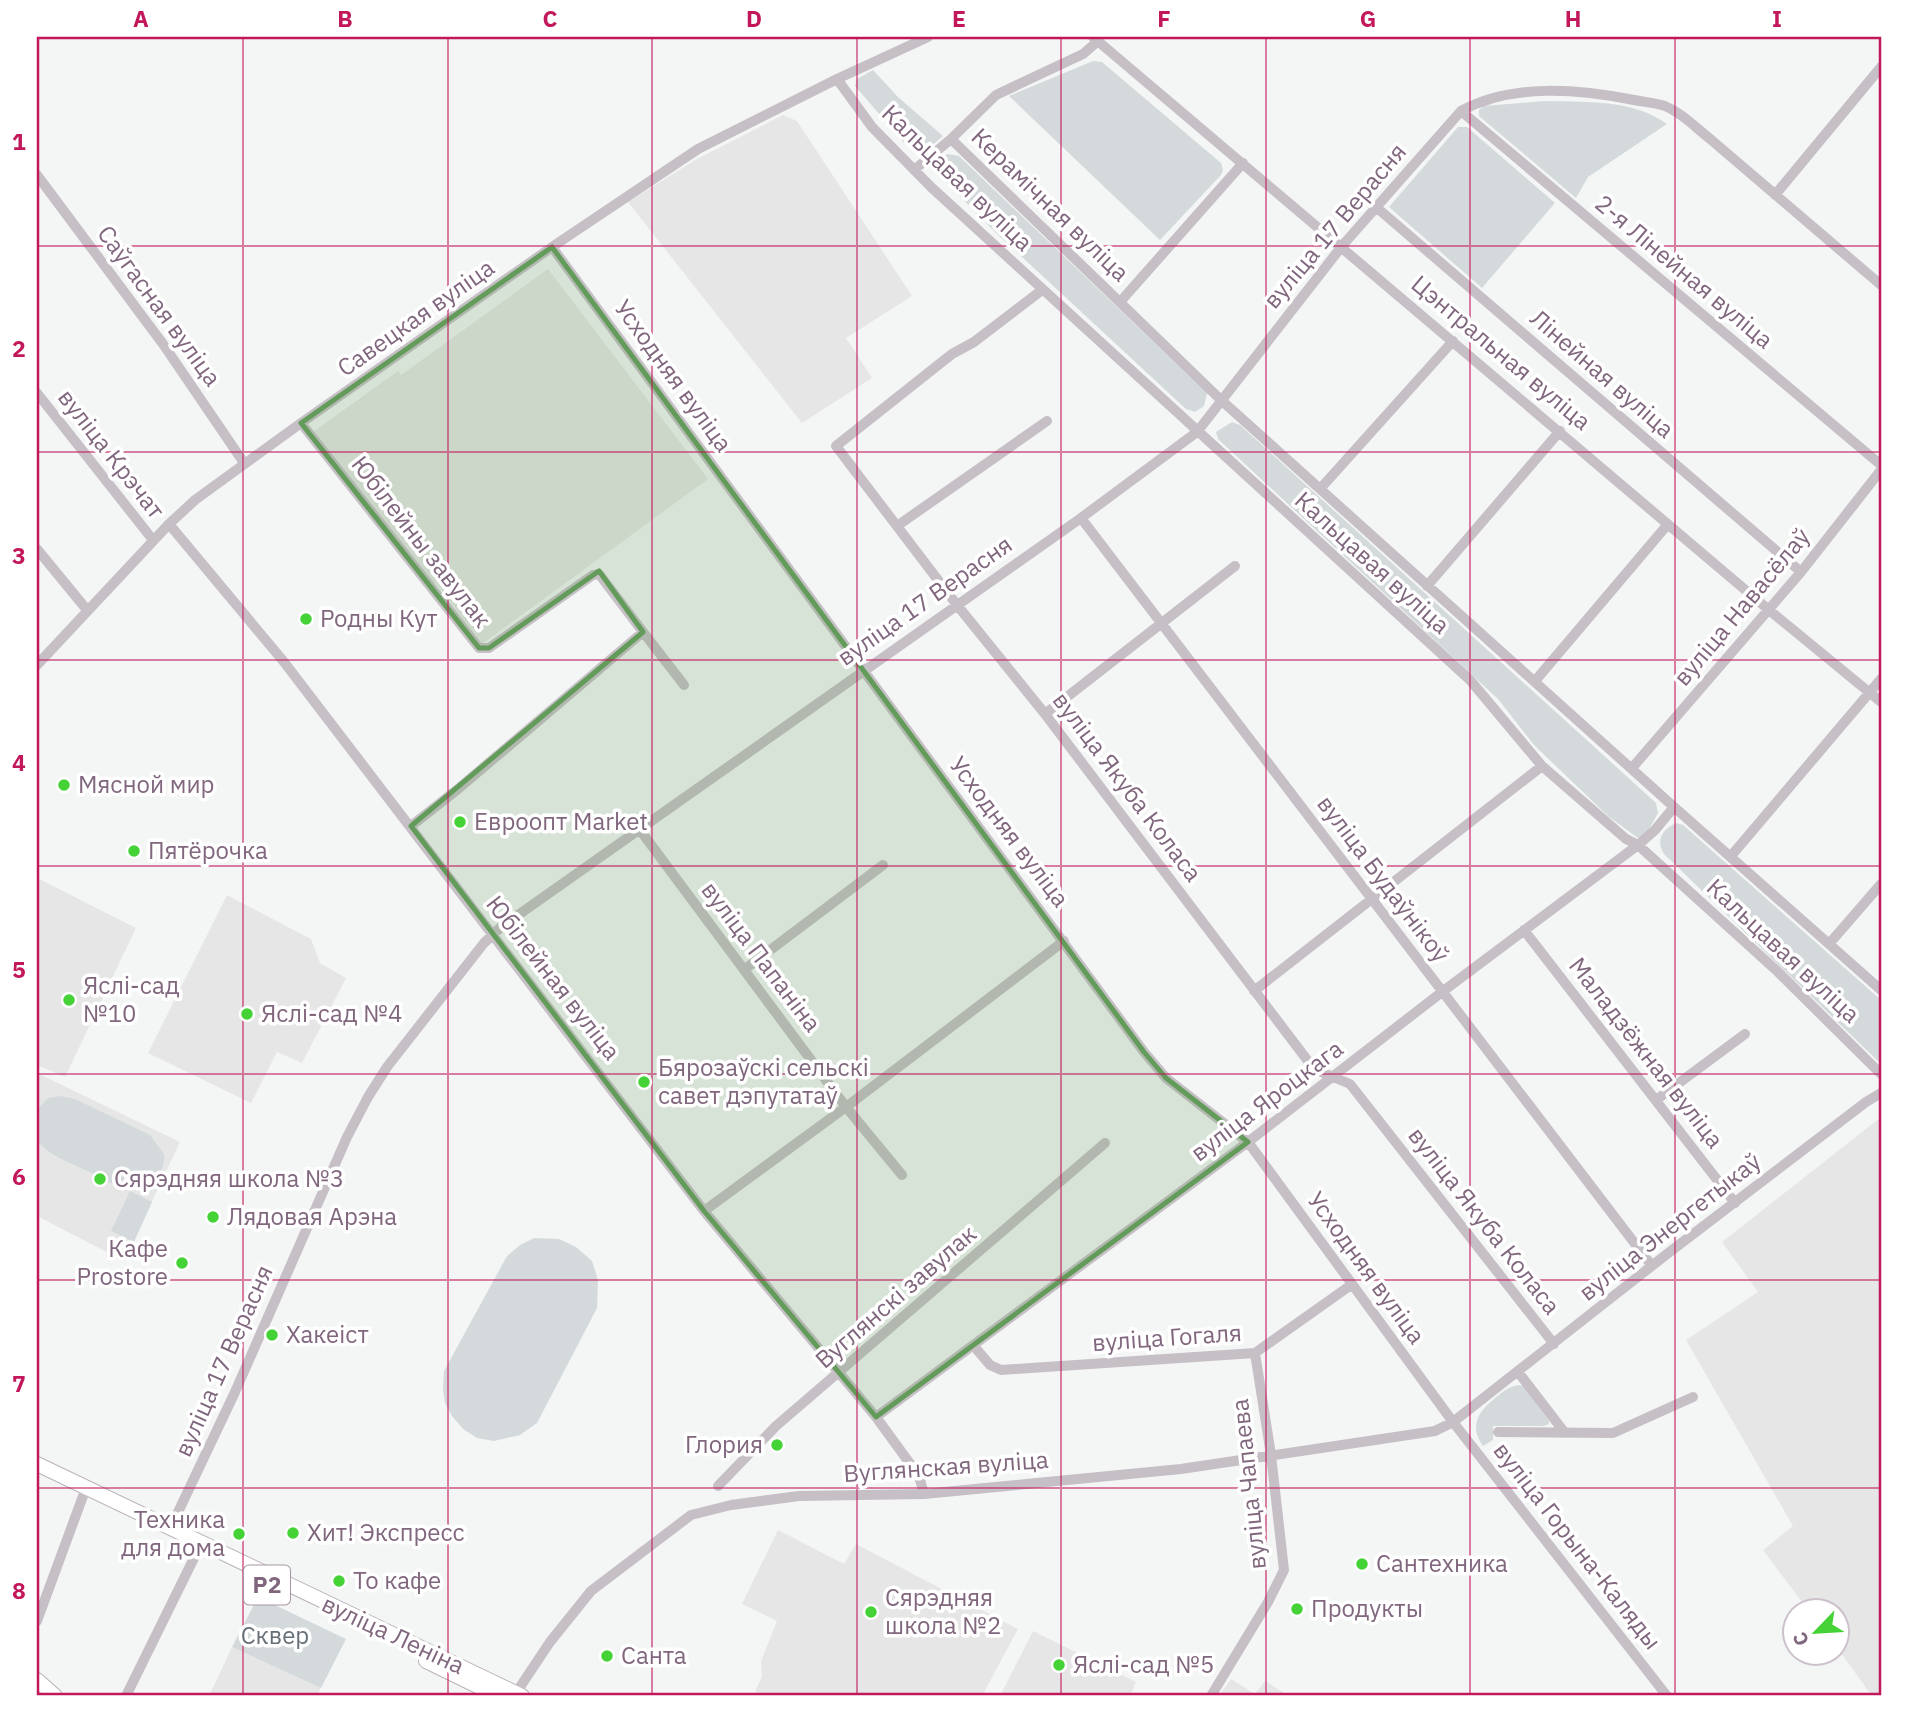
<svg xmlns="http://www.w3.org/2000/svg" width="1918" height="1733" viewBox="0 0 1918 1733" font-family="'IBM Plex Sans',sans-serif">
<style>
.built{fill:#e6e6e6}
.green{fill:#d4dadc}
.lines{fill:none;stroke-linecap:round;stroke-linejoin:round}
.major-casing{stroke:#bab3b9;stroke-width:16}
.minor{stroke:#c6bfc5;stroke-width:10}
.major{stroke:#fff;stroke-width:14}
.marked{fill:#639c5a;fill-opacity:0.2;stroke:#639c5a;stroke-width:5;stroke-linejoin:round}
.grid{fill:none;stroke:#c2185b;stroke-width:2;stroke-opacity:0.55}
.poi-dot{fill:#45d236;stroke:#fff;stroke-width:2.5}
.labels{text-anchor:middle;stroke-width:7;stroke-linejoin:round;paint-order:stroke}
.shield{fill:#fff;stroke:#a795a5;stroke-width:2}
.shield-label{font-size:23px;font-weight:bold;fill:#81677e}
.street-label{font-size:24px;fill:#81677e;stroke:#fff}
.poi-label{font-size:24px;fill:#81677e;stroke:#fff;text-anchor:start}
.park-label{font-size:24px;fill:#667079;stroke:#fff}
.neatline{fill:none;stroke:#c2185b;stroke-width:2.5}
.grid-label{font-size:23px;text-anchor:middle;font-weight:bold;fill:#c2185b}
</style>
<rect width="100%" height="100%" fill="#f3f6f5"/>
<path class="built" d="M783,115l14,6 115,175 -66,42 26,40 -70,45 -174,-221 69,-43z
M548,269l160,210 -226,165 -46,-61 -4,3 -119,-154 85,-61 3,4z
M37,878l99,50 -71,149 -28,-12z
M227,895l84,44 9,24 26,15 -44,85 -25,-11 -26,51 -103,-50z
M37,1073l143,69 -56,119 -87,-45z
M1881,1117v579h-9l-34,-47v-39h-30l-45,-60 30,-24 -107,-186 72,-48 -36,-50z
M778,1530l66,34 12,-20 162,85 -36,67h-217l-10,-5 7,-14 -1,-16 16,-40 -35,-17z
M1033,1631l103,51 -6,14h-130z
M232,1647l57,26 32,15 -5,8h-107z
M1231,1679l24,15 10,-13 24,15h-70z"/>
<path class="green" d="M1093,61l9,1 119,101 2,7 -2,5 -61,65 -151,-144z
M873,70l25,27 45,39 -15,13 -7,4 -15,-8 -51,-59 2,-7z
M1544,101c39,1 90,-2 123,23l-79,53 -12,21 -97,-82v-6l5,-4z
M1458,127h9l88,76 -73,85 -93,-81z
M948,154l11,2 248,237 -3,13 -9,6 -9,-3 -192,-178 -58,-59 -2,-8 5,-6z
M1232,422l8,3 416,378 2,10 -11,20 -9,5 -29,-21 -75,-72 -36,-46 -280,-260 -2,-7z
M1676,823l7,2 198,175v64l-217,-210c-9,-14 -1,-25 12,-31z
M61,1096l14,3 75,36 14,19c2,23 -19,41 -42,34 -12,-4 -24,-12 -35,-17 -18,-9 -38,-15 -50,-31v-30l11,-12z
M130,1191l22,11 -18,40 -23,-11z
M534,1238l25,1 17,8 16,14 6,19 -1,28 -60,115 -17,12 -26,6 -17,-3 -14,-9 -11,-13 -7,-13 -2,-13 1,-19 63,-115 13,-11z
M1518,1385l5,1 26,35v3l-5,2h-51v14l-10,6c-14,-20 -5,-34 11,-47 8,-7 14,-12 24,-14z
M258,1597l88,42 -25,49 -89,-41z"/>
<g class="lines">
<g class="major-casing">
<path id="major" d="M37,1464l485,232
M426,1661l72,35
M37,1680l18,16"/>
</g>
<path class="minor" d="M1093,37l676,573 112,92
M837,79l35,48 59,60 539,493 72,86 84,73 12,6 138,125 105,104
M1461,111l420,354
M951,139l270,261 453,407 207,183
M914,170l37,-31 45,-44 87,-41 15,-13
M37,175l126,169 81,119
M1775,195l106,-128
M1376,207l425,365
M552,247l592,805 22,26 82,64 205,280 214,274
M1042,290l-68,52 -22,12 -116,92 121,159 88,109 269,355 36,15 204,260
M1120,302l123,-139
M37,393l116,147
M301,423l178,225h10l104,-73 6,-1 44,58
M1320,489l133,-148
M1081,518l571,748
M169,524l115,138 420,549 172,206 43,59 5,18
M897,526l150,-105
M37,549l50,61
M1427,586l133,-155
M37,665l132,-141 26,-24 106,-77 251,-176 146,-98 139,-70 91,-42
M1535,681l133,-157
M1045,714l190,-148
M1632,768l169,-196 80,-102
M411,826l47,-37 185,-157 41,53
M640,830l206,277 56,68
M1731,856l150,-177
M1524,930l211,273
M1829,944l52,-60
M745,969l138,-104
M1254,991l288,-225
M1656,1100l89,-66
M704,1211l142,-104 218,-166
M973,1345l17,20 11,5 254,-17 96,-68
M1518,1372l47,61
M876,1417l372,-275 194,-150 196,-147 17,-15 19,-23
M1498,1432l115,1 80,-36
M718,1486l58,-60 329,-283
M170,1529l65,-137 112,-255 21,-40 19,-30 97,-124 17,-16 580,-409 116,-86 145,-186 119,-135c51,-28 117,-22 173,-11 10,2 22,3 31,6 17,7 30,21 44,32l172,147
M37,1621l46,-125
M516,1693l34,-51 41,-51 100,-76 40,-10 68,-9 125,-2 257,-25 254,-38 18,-9 214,-168 199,-152 15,-9
M126,1696l71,-144
M1211,1696l57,-94 16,-32 -13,-115 -16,-102"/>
<use href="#major" class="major"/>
</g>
<path class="marked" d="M552,247l592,805 22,26 82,64 -372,275 -172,-206 -293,-385 232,-194 -44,-61 -110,77h-10l-178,-225z"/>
<path class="grid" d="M243,37v1659M448,37v1659M652,37v1659M857,37v1659M1061,37v1659M1266,37v1659M1470,37v1659M1675,37v1659M37,246h1844M37,452h1844M37,660h1844M37,866h1844M37,1074h1844M37,1280h1844M37,1488h1844"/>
<g class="poi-dot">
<circle cx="306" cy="619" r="7"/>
<circle cx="64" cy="785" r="7"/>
<circle cx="460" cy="822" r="7"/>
<circle cx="134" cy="851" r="7"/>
<circle cx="69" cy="1000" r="7"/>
<circle cx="247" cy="1014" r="7"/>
<circle cx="644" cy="1082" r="7"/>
<circle cx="100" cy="1179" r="7"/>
<circle cx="213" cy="1217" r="7"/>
<circle cx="182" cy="1263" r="7"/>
<circle cx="272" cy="1335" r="7"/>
<circle cx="777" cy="1445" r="7"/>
<circle cx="293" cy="1533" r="7"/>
<circle cx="239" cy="1534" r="7"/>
<circle cx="1362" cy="1564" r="7"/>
<circle cx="339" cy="1581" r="7"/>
<circle cx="1297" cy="1609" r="7"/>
<circle cx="871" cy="1612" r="7"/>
<circle cx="607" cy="1656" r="7"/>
<circle cx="1059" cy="1665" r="7"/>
</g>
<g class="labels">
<rect class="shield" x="244" y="1565.5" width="46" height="39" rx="5"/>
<g class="shield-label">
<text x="267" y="1593">Р2</text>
</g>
<g class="street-label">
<text transform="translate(957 178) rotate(44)" y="8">Кальцавая вуліца</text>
<text transform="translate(1050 205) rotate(44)" y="8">Керамічная вуліца</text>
<text transform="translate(1335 226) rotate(-50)" y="8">вуліца 17 Верасня</text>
<text transform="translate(1684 272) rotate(40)" y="8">2-я Лінейная вуліца</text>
<text transform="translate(159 306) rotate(54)" y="8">Саўгасная вуліца</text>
<text transform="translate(416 318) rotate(-35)" y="8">Савецкая вуліца</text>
<text transform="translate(1501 353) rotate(40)" y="8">Цэнтральная вуліца</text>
<text transform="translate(1602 374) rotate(41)" y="8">Лінейная вуліца</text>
<text transform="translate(673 376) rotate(54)" y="8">Усходняя вуліца</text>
<text transform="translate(111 454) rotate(52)" y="8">вуліца Крэчат</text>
<text transform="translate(421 542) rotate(52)" y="8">Юбілейны завулак</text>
<text transform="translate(1372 563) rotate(42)" y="8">Кальцавая вуліца</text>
<text transform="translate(925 601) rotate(-35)" y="8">вуліца 17 Верасня</text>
<text transform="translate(1742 607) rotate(-50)" y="8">вуліца Навасёлаў</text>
<text transform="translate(1127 787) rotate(53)" y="8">вуліца Якуба Коласа</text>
<text transform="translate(1009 832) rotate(53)" y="8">Усходняя вуліца</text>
<text transform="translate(1383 879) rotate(53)" y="8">вуліца Будаўнікоў</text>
<text transform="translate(1783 951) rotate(43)" y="8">Кальцавая вуліца</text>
<text transform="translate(761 957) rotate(53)" y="8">вуліца Папаніна</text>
<text transform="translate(553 978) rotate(52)" y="8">Юбілейная вуліца</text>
<text transform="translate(1646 1053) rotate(52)" y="8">Маладзёжная вуліца</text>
<text transform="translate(1267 1101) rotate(-37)" y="8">вуліца Яроцкага</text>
<text transform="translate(1484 1221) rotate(52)" y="8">вуліца Якуба Коласа</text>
<text transform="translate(1670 1227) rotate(-38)" y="8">вуліца Энергетыкаў</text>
<text transform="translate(1366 1268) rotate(54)" y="8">Усходняя вуліца</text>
<text transform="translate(896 1297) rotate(-41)" y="8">Вуглянскі завулак</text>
<text transform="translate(1167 1338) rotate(-4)" y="8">вуліца Гогаля</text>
<text transform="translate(224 1361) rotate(-66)" y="8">вуліца 17 Верасня</text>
<text transform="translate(946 1467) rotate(-4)" y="8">Вуглянская вуліца</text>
<text transform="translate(1249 1484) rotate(-96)" y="8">вуліца Чапаева</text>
<text transform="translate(1577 1546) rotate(52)" y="8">вуліца Горына-Каляды</text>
<text transform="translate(393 1635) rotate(25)" y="8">вуліца Леніна</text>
</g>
<g class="poi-label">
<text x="320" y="627">Родны Кут</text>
<text x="78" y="793">Мясной мир</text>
<text x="474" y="830">Евроопт Market</text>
<text x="148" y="859">Пятёрочка</text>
<text x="83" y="994">Яслі-сад<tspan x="83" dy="28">№10</tspan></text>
<text x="261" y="1022">Яслі-сад №4</text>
<text x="658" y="1076">Бярозаўскі сельскі<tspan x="658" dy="28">савет дэпутатаў</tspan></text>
<text x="114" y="1187">Сярэдняя школа №3</text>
<text x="227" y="1225">Лядовая Арэна</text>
<text x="168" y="1257" text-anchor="end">Кафе<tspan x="168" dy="28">Prostore</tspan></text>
<text x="286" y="1343">Хакеіст</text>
<text x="763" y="1453" text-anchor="end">Глория</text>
<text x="225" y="1528" text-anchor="end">Техника<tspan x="225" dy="28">для дома</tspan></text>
<text x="307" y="1541">Хит! Экспресс</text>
<text x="1376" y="1572">Сантехника</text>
<text x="353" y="1589">То кафе</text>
<text x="885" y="1606">Сярэдняя<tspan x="885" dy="28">школа №2</tspan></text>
<text x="1311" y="1617">Продукты</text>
<text x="621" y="1664">Санта</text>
<text x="1073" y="1673">Яслі-сад №5</text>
</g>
<g class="park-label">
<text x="275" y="1644">Сквер</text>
</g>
</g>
<rect width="1918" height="1733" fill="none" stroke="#ffffff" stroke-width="77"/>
<g transform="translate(1816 1632) rotate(245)"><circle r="33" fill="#ffffff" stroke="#cdc2cb" stroke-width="2"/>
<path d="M0-5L12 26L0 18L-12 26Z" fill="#45d236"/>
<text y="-10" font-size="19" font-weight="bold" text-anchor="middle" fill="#81677e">С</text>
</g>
<rect x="38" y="38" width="1842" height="1656" class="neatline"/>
<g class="grid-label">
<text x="141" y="27">A</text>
<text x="345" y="27">B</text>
<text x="550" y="27">C</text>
<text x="754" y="27">D</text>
<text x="959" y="27">E</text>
<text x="1164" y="27">F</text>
<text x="1368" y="27">G</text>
<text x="1573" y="27">H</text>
<text x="1777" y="27">I</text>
<text x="19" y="150">1</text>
<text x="19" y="357">2</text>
<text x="19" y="564">3</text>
<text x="19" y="771">4</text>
<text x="19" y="978">5</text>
<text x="19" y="1185">6</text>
<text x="19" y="1392">7</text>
<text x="19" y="1599">8</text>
</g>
</svg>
